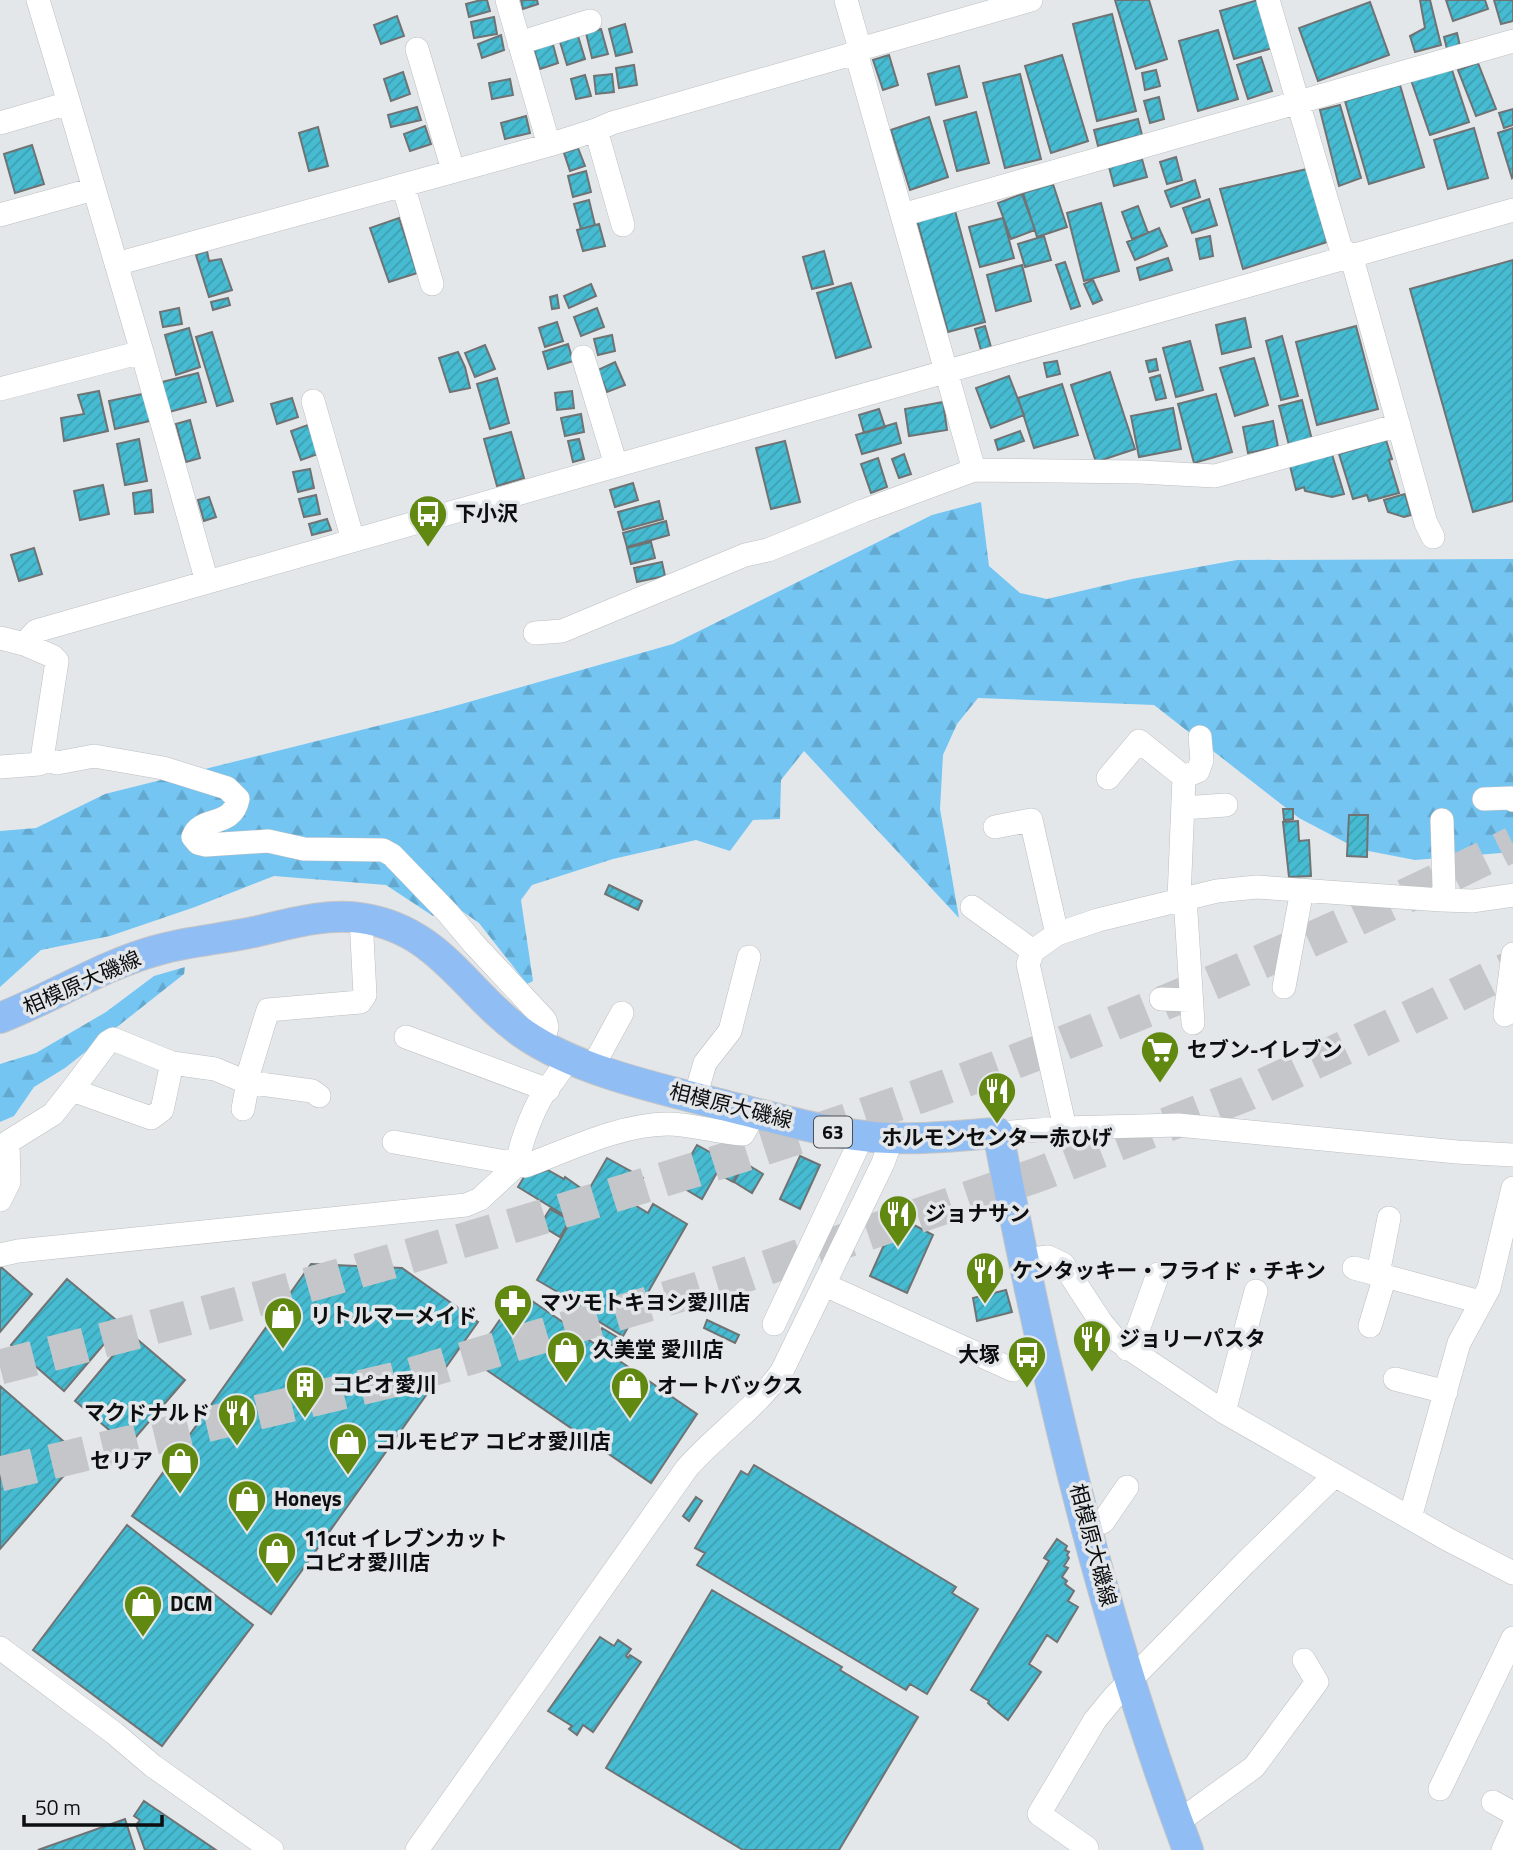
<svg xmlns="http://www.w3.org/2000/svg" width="1513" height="1850" viewBox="0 0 1513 1850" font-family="'Titillium Web','Noto Sans JP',sans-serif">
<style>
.forest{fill:url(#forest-firs)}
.building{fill:url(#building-hatch);stroke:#6f7374;stroke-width:2}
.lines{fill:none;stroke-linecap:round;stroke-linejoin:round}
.highway-tunnel{stroke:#c4c6c9;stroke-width:35;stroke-dasharray:35 18;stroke-linecap:butt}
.minor-casing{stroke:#bbbfc1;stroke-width:24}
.major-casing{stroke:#c5c5c5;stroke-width:32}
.minor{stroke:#fff;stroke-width:23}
.major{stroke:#91bdf5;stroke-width:30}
.labels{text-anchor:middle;stroke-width:7;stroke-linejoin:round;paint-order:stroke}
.shield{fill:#e4e7ea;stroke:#4e4f51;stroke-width:2}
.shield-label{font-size:19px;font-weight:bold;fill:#0d0e0f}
.poi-label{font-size:21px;font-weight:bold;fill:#0d0e0f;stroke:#e4e7ea;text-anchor:start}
.street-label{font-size:21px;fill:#0d0e0f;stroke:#e4e7ea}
</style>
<defs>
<pattern id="forest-firs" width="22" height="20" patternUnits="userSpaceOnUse" patternTransform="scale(1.75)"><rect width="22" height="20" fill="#74c5f2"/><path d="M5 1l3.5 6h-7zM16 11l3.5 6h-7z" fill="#63a8ce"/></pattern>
<pattern id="building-hatch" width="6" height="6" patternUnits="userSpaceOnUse" patternTransform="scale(1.75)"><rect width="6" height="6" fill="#46bbd1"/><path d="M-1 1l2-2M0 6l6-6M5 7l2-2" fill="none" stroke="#3ca0b2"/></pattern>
</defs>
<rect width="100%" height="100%" fill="#e4e7ea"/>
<path class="forest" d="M981,502l8,64 31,27 27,6 85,-20 105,-19 276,-1v293l-98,8 -57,-11 -59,-31 -145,-113 -176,-7 -21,26 -14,31 -3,54 19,109 -155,-167 -23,29 -1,39 -27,1 -23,31 -34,-11 -83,19 -81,26 -11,15 12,81 -6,3 -48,-61 -30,-21 -16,14 -47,-31 -112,-9 -79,31 -85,29 -69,14 -41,37v-156l36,-3 69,-34 332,-83 236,-67 259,-129z
M185,967l-1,7 -119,94 -31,19 -20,29 -14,6v-58l36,-11 70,-41 48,-36z"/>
<path class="building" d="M481,0h6l3,11 -21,6 -3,-13z
M521,0h16l1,4 -15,5z
M1115,0h34l18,59 -31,10z
M1258,0l18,47 -42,12 -14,-48z
M1420,0h10l11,45 -26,7 -5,-16 15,-8z
M1446,0h39l3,9 -35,12z
M1494,0h19v21l-12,3z
M1370,2l19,53 -71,26 -19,-53z
M1112,14l24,97 -39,10 -24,-97z
M397,16l7,20 -23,8 -7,-19z
M494,17l3,17 -23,4 -3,-16z
M625,24l7,28 -16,4 -7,-27z
M601,29l7,25 -16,4 -6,-25z
M1218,30l20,69 -40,12 -19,-70z
M1457,33l3,13 -13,3 -3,-12z
M501,35l3,15 -22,8 -4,-14z
M578,36l7,23 -18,6 -7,-23z
M552,41l6,22 -18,6 -7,-22z
M889,55l9,30 -15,5 -10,-30z
M1062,55l26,86 -37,12 -26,-87z
M1261,57l11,34 -24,8 -11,-34z
M1478,63l18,46 -20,7 -18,-46z
M634,65l3,20 -18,3 -3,-20z
M959,66l8,31 -31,8 -8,-31z
M1451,67l18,55 -39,13 -19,-55z
M1156,70l4,16 -15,4 -3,-17z
M403,72l7,22 -19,7 -7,-22z
M612,74l2,18 -18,2 -2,-18z
M1020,74l21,85 -36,9 -22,-85z
M585,75l6,21 -15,3 -5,-20z
M510,79l3,16 -21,4 -3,-16z
M1400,85l24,82 -55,17 -24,-83z
M1159,97l5,22 -14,4 -6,-22z
M1340,105l21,73 -22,8 -19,-76z
M417,107l4,13 -30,7 -3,-12z
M1513,109v16l-9,3 -5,-15z
M976,112l13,51 -32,8 -13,-50z
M526,116l4,17 -25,6 -4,-16z
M929,117l19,60 -38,13 -19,-60z
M1138,119l4,16 -44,11 -4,-16z
M425,126l6,18 -21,7 -6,-17z
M318,127l10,39 -19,5 -10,-38z
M1474,128l14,50 -40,11 -14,-49z
M1513,128v49l-1,1 -14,-45z
M32,145l12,39 -29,9 -11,-39z
M578,148l7,18 -15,5 -6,-18z
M1176,157l6,23 -15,4 -7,-22z
M1142,159l5,18 -33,9 -5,-19z
M1307,169l20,73 -84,27 -23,-80z
M586,171l5,21 -18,5 -5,-21z
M1195,180l5,17 -29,10 -6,-16z
M1053,184l14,43 -30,10 -14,-44z
M1022,194l13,36 -24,9 -13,-36z
M1209,199l8,26 -25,8 -9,-25z
M589,200l6,25 -14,4 -7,-25z
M1101,203l18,68 -35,10 -17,-68z
M1138,206l10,27 -16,6 -10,-27z
M954,207l31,115 -37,10 -32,-115z
M399,218l18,55 -28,9 -19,-54z
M1003,218l11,40 -34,9 -11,-40z
M599,224l6,22 -22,5 -6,-21z
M1159,228l8,18 -32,14 -8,-18z
M1044,236l7,24 -26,7 -7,-23z
M1210,236l3,20 -13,3 -4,-20z
M207,251l2,10 12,-2 11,31 -23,7 -13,-42z
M824,251l9,33 -21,5 -9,-32z
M1168,258l4,12 -32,10 -3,-12z
M1513,260v241l-40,11 -63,-223z
M1065,262l15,44 -9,3 -15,-44z
M1022,265l9,36 -35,10 -9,-36z
M1093,280l9,20 -9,4 -9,-20z
M851,283l20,64 -35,11 -19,-65z
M591,284l5,12 -27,12 -5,-12z
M557,295l2,13 -7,1 -2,-12z
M228,298l2,7 -17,5 -2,-8z
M179,308l3,16 -19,3 -3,-15z
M597,308l7,19 -23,9 -7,-19z
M1245,318l6,29 -29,7 -6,-29z
M557,322l6,19 -18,6 -6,-19z
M985,326l6,21 -10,3 -6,-21z
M1356,326l22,83 -61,16 -21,-83z
M189,328l11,39 -24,8 -11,-40z
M212,332l21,69 -16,5 -21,-69z
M612,335l3,16 -17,4 -4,-16z
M1282,336l16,60 -17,4 -15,-59z
M1190,341l13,49 -27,7 -13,-49z
M568,344l5,17 -25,8 -5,-17z
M485,345l10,24 -20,8 -10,-24z
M458,352l7,15 5,21 -20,4 -11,-34z
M1254,358l14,47 -33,11 -15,-48z
M1156,359l2,11 -9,2 -3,-11z
M1057,361l3,13 -13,3 -3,-14z
M615,362l10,23 -18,7 -9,-22z
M1110,372l25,77 -39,13 -25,-77z
M198,373l8,29 -37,10 -7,-30z
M1160,375l6,23 -10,2 -6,-22z
M1009,376l15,39 -33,13 -15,-40z
M497,378l12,45 -19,6 -13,-45z
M1062,384l16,51 -44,13 -16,-50z
M99,391l9,40 -44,10 -3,-23 23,-4 -6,-19z
M572,391l2,17 -17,2 -2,-17z
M147,393l7,27 -39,9 -6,-28z
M1216,394l16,58 -38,11 -16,-59z
M292,398l6,19 -21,7 -6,-20z
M1302,400l10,40 -23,5 -10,-39z
M943,402l4,28 -38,6 -4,-27z
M1173,408l8,41 -42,8 -8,-41z
M879,409l6,18 -21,6 -5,-18z
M581,414l3,18 -19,4 -4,-18z
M190,420l10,38 -14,4 -10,-38z
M1273,421l5,26 -30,6 -5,-26z
M896,423l5,20 -39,11 -6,-19z
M308,425l10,29 -17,6 -10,-29z
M1020,431l4,10 -26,9 -3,-10z
M511,432l13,46 -27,8 -13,-47z
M139,439l8,42 -22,4 -8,-41z
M579,439l5,20 -11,3 -5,-21z
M1386,440l6,19 -3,1 10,33 -30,8 -2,-6 -14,4 -14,-45z
M785,441l15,61 -29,7 -15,-61z
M1331,451l13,43 -12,3 -27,-6 -1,-4 -8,3 -6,-24z
M904,454l7,20 -12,4 -7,-19z
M878,458l9,29 -16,6 -10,-29z
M310,469l4,19 -16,4 -5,-20z
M633,483l5,17 -23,7 -5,-17z
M103,485l6,29 -29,6 -6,-29z
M151,490l2,22 -18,2 -2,-21z
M1405,494l6,21 -7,2 -16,-5 -4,-12z
M316,495l4,19 -16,3 -5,-18z
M209,497l7,20 -12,4 -6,-21z
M659,501l4,18 -40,11 -5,-18z
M327,519l4,11 -19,5 -3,-11z
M666,521l3,14 -42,12 -4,-14z
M651,542l4,16 -24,6 -4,-16z
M34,548l8,26 -23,7 -8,-26z
M662,562l3,14 -28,6 -3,-14z
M1283,809h10v10l-9,1z
M1349,815h19l-1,42 -20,-1z
M1298,821l1,20 10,-1 2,36 -22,1 -6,-55z
M609,885l33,16 -4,9 -33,-16z
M697,1145l27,15 -22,39 -27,-16z
M800,1156l20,9 -20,44 -20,-10z
M728,1157l14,9 -9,16 -14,-8z
M607,1158l36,20 -13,24 18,11 5,-9 34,20 -64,112 -35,-21 1,-2 -12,-8 4,-7 -4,-3 -4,6 -36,-21z
M745,1163l18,11 -11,19 -18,-11z
M548,1170l16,9 1,-2 20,14 -16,27 -51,-31 6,-10z
M550,1209l20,11 -10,17 -20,-12z
M897,1216l36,19 -26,58 -37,-17z
M311,1264l91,4 76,54 -207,292 -139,-98z
M1,1267l31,27 -32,38v-64z
M67,1279l54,45 -57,67 -53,-46z
M1006,1290l6,22 -35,9 -4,-23z
M519,1292l178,122 -46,69 -179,-123z
M571,1307l23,16 -4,6 -24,-16z
M707,1320l32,15 -4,8 -31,-15z
M602,1328l15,9 -5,8 -15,-10z
M131,1334l54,46 -57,66 -53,-45z
M0,1386l69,60 -8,9 12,10 -73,84z
M754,1465l202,122 -4,6 26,16 -51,85 -17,-10 -4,6 -209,-125 8,-12 -10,-5 46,-77 7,4z
M696,1497l6,4 -13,20 -6,-5z
M127,1525l126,100 -91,121 -129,-96z
M1057,1539l10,7 -2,4 4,2 -2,3 2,3 -5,8 4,2 -6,9 5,4 -2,3 9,7 -6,10 10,6 -21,35 -10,-7 -18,29 12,8 -33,48 -16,-13 -4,-4 1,-2 -18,-11 78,-129 -5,-3z
M712,1590l130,77 -2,3 78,47 -79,133h-96l-137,-82z
M600,1637l14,9 4,-6 13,9 -5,7 2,2 2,-3 11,7 -48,70 -10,-7 -6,10 -8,-6 3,-3 -24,-15z
M144,1801l72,49h-71l-9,-25 4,-5 -6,-4z
M125,1819l10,31h-97z"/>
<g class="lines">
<path class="highway-tunnel" d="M0,1367c219,-56 436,-116 652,-184 110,-34 220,-69 329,-109 181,-66 359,-144 532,-230
M0,1474l401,-96 341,-102 295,-101 209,-81 184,-86 83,-41"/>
<g class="minor-casing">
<path id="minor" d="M38,0l31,103
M507,0l42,145
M846,0l14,49 171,-49
M1268,0l73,249 10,6 75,268 7,14
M519,43l71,-22
M417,49l36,121
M860,49l-3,7 117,414
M0,123l69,-20 73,249 -142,37
M596,130l27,95
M403,185l29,99
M0,215l94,-26
M902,215l611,-174
M116,264l433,-119 47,-15 16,-7 240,-69 8,-5
M142,352l65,230
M583,357l33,108
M313,401l40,139
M535,633l27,-2 183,-76 23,-5 95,-39 111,-41 166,2 75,4 184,-51
M0,638l24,6 12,-13 1477,-421
M42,759l15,4 37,-7 69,12 64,20 11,11c-6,30 -37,16 -45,38l5,6 8,2 62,-4 36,8 79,1 9,5 56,58 26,31 71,76 2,7 -5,18
M0,767l39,-3 3,-5 15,-98 -5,-5 -28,-12
M1184,777l14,-6 4,-11 -2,-23
M1108,778l31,-37 45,36 -5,122
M1484,799l27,-1 2,2
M1183,808l43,-3
M995,827l36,-7 26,114
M1185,897l8,126
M1442,900l2,-13 -2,-67
M972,907l61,44
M1284,987l18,-97
M1161,999l30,1
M1505,1015l8,-61
M406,1037l142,53
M172,1063l-10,47 -11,8 -79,-28 36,-48 5,-3 59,24 43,6 31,13 22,-72 92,-8 5,-7 -4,-77
M595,1067l3,-10 24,-44
M695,1097l10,-34 25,-32 19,-74
M243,1109l4,-22 -1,-5 66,9 7,5
M1065,1128l-37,-164 5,-13 24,-17 41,-14 119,-29 40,-4 185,13 31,1 40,-6
M998,1133l67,-5 113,-3 279,27 56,3
M394,1142l112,20 12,-2
M518,1164c0,-16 15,-53 24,-68 10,-14 17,-21 25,-37
M0,1200l9,-18 -1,-40 45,-28 19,-24
M0,1255l18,-4 448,-46 14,-6 38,-35 7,2c46,-17 93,-41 142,-42 26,0 50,9 76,10l12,-21
M1023,1260l25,-3 15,7 38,58 14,17 109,73 223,127 66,34
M1354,1268l31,8
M1378,1274l11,-56
M825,1285l188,85 32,-13
M774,1324l89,-189
M1370,1326l15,-50 88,24 7,5
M1127,1349l7,-8 24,-67
M1395,1379l51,13
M1224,1412l32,-121
M1410,1518l49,-175 30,-55 24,-100
M1087,1526l16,-4 24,-35
M0,1648l114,85 39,33 119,84
M1440,1789l73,-151
M1493,1802l20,11
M1178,1822l76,-55 63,-85 -13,-22
M417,1850l270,-382c30,-34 69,-60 95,-97l101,-208 9,-25
M1086,1850l1,-2 -48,-34 56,-94 19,-23 131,-134 90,-88
M1503,1850l10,-22"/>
</g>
<g class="major-casing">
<path id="major" d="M0,1018c54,-21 102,-53 158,-68 31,-9 64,-11 96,-18 35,-8 70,-19 106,-14 80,11 105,75 164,116 55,38 138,55 203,72 53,13 108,30 163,32 35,2 73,-3 108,-5 47,242 103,486 190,717"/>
</g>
<use href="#minor" class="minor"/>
<use href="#major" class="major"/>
</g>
<defs>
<g id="bus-pin" transform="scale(2.0125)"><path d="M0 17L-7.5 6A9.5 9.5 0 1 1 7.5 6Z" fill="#618811" stroke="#e4e7ea"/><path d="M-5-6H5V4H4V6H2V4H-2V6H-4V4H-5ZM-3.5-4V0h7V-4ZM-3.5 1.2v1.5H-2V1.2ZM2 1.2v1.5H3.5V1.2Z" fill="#fff"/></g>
<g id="supermarket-pin" transform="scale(2.0125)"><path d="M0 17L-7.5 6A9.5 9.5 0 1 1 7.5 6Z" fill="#618811" stroke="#e4e7ea"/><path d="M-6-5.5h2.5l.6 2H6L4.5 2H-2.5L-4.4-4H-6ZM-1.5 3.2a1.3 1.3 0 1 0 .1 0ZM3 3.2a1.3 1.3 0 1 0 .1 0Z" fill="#fff"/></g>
<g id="restaurant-pin" transform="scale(2.0125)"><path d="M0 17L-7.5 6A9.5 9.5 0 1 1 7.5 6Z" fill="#618811" stroke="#e4e7ea"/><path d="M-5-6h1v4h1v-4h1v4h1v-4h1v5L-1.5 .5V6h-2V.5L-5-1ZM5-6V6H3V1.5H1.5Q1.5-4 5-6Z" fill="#fff"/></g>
<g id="pharmacy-pin" transform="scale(2.0125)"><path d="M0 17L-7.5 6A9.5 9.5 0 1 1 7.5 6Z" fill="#618811" stroke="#e4e7ea"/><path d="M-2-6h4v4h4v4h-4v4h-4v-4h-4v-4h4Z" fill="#fff"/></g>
<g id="shop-pin" transform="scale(2.0125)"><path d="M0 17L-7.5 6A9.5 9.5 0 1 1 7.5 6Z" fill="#618811" stroke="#e4e7ea"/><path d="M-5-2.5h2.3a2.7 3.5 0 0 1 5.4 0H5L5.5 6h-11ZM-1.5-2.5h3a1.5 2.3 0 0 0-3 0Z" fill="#fff"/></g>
<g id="building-pin" transform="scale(2.0125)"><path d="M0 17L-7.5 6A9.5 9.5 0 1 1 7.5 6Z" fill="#618811" stroke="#e4e7ea"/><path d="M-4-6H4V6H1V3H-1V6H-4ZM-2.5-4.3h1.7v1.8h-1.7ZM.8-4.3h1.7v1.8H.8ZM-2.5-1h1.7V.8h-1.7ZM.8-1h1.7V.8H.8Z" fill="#fff"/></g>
</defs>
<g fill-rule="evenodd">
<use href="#bus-pin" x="428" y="514"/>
<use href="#supermarket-pin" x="1160" y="1050"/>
<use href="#restaurant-pin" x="997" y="1091"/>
<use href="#restaurant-pin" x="898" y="1214"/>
<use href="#restaurant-pin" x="985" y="1271"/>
<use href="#pharmacy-pin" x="513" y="1303"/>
<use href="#shop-pin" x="283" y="1316"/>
<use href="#restaurant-pin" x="1092" y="1339"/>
<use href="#shop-pin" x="566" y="1350"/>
<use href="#bus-pin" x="1027" y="1355"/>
<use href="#building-pin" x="305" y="1385"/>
<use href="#shop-pin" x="630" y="1386"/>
<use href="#restaurant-pin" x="237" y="1413"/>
<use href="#shop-pin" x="348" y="1442"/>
<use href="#shop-pin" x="180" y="1461"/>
<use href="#shop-pin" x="247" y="1499"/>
<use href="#shop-pin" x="277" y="1551"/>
<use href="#shop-pin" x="143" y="1604"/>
</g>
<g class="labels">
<rect class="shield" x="814" y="1116.5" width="38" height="31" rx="5"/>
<g class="shield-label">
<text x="833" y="1139">63</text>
</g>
<g class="poi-label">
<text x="455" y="521">下小沢</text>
<text x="1187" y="1057">セブン-イレブン</text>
<text x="997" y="1145" text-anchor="middle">ホルモンセンター赤ひげ</text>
<text x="925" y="1221">ジョナサン</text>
<text x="1012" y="1278">ケンタッキー・フライド・チキン</text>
<text x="540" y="1310">マツモトキヨシ愛川店</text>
<text x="310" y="1323">リトルマーメイド</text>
<text x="1119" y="1346">ジョリーパスタ</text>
<text x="593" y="1357">久美堂 愛川店</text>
<text x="1000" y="1362" text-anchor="end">大塚</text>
<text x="332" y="1392">コピオ愛川</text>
<text x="657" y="1393">オートバックス</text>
<text x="210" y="1420" text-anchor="end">マクドナルド</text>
<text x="375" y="1449">コルモピア コピオ愛川店</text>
<text x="153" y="1468" text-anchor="end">セリア</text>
<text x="274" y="1506">Honeys</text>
<text x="304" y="1546">11cut イレブンカット<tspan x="304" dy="24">コピオ愛川店</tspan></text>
<text x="170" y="1611">DCM</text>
</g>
<g class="street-label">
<text transform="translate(82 983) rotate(-24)" y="7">相模原大磯線</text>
<text transform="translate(731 1106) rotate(14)" y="7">相模原大磯線</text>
<text transform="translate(1093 1545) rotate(75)" y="7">相模原大磯線</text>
</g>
</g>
<path d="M24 1815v10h138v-10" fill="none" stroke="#0d0e0f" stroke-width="3.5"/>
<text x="35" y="1815" font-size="21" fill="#0d0e0f" stroke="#e4e7ea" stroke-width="5" paint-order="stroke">50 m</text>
</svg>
